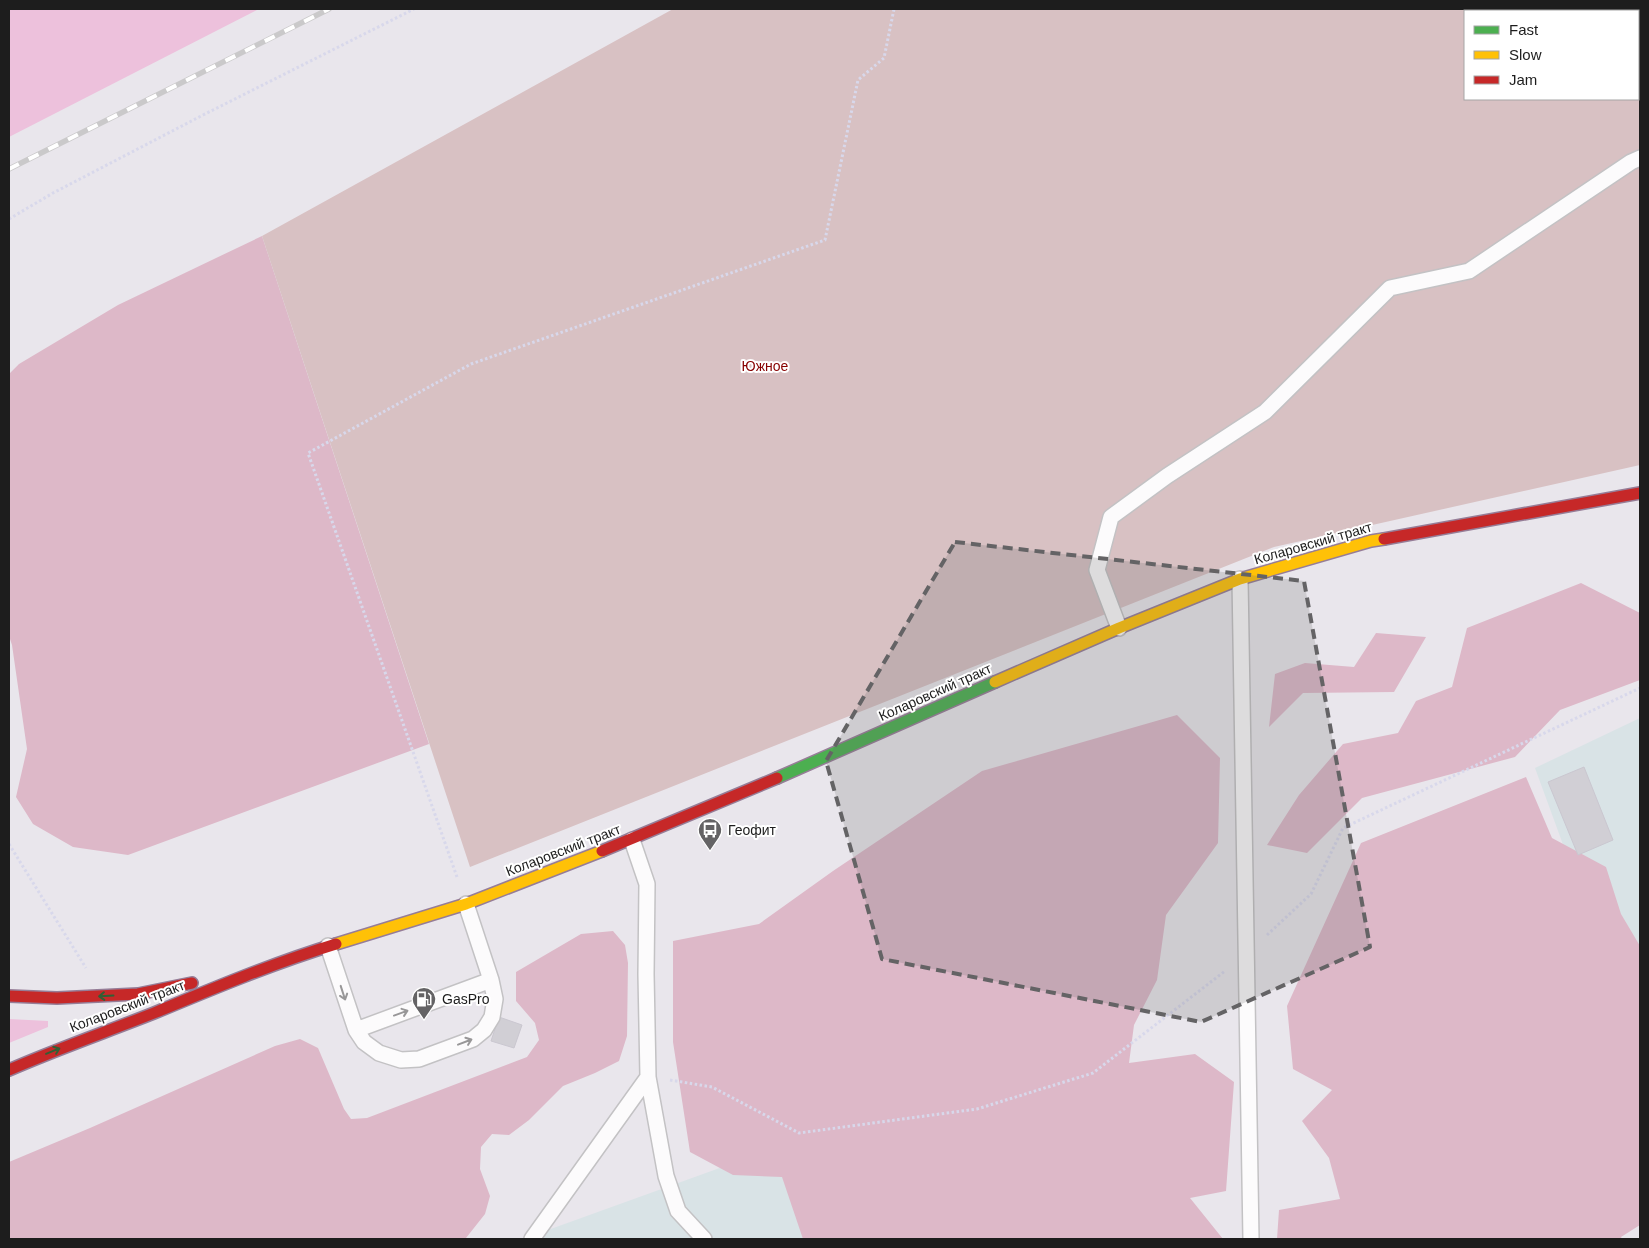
<svg xmlns="http://www.w3.org/2000/svg" width="1649" height="1248" viewBox="0 0 1649 1248" font-family="Helvetica,sans-serif">
<style>
.industrial{fill:#d9e3e6}
.grass{fill:#edc1dc}
.forest{fill:#ddb8c8}
.cemetery{fill:#d8c1c3;fill-rule:evenodd}
.building{fill:#d1cfd5;stroke:#cac7d0}
.lines{fill:none;stroke-linecap:round;stroke-linejoin:round}
.lane-casing{stroke:#c3c2c4;stroke-width:18}
.fast-casing{stroke:#967d97;stroke-width:14}
.slow-casing{stroke:#967d97;stroke-width:14}
.jam-casing{stroke:#967d97;stroke-width:14}
.path{stroke:#d8d8eb;stroke-width:3;stroke-dasharray:2.5 2.5;stroke-linecap:butt}
.lane{stroke:#fcfbfc;stroke-width:15}
.fast{stroke:#4caf50;stroke-width:11}
.slow{stroke:#ffc107;stroke-width:11}
.jam{stroke:#c62828;stroke-width:11}
.rail-casing{stroke:#cac9ca;stroke-width:5.5}
.rail{stroke:#fff;stroke-width:4;stroke-dasharray:11;stroke-linecap:butt}
.oneway{stroke:#989798}
.oneway2{stroke:#325f34}
.marked{fill:#646365;fill-opacity:0.2;stroke:#646365;stroke-width:4;stroke-dasharray:10 6;stroke-linejoin:round}
.labels{text-anchor:middle;stroke-width:4;stroke-linejoin:round;paint-order:stroke}
.park-label{font-size:14px;fill:#870000;stroke:#fff}
.street-label{font-size:14px;fill:#1d1d1d;stroke:#fff}
.poi-label{font-size:14px;fill:#1d1d1d;stroke:#fff;text-anchor:start}
</style>
<rect width="100%" height="100%" fill="#e9e6ec"/>
<path class="industrial" d="M1640,718v302l-49,-99 -56,-153z
M786,1144l31,95h-294z"/>
<path class="grass" d="M9,9h250l-250,128z
M9,1019l39,2v6l-39,16z"/>
<path class="forest" d="M262,236l167,508 -301,111 -55,-8 -40,-23 -17,-27 11,-48 -15,-104 -3,-9v-262l10,-10 99,-59z
M1581,583l59,30v67l-80,30 -45,47 -153,41 -55,55 -40,-8 32,-50 44,-51 55,-11 18,-32 36,-14 15,-59z
M1376,633l50,4 -32,55 -91,1 -34,34 6,-53 30,-11 49,4z
M1177,715l43,43 -2,85 -52,72 -9,65 -23,45 -5,38 66,-9 39,28 -8,109 -36,7 33,41h-420l-21,-62 -49,-2 -43,-23 -17,-110v-101l86,-17 74,-53 149,-100z
M1526,777l26,61 54,29 15,47 19,32v279l-19,12 1,2h-345l2,-29 61,-11 -11,-41 -27,-37 30,-31 -39,-21 -6,-63 74,-163z
M613,931l12,14 3,18 -1,73 -8,25 -24,12 -32,13 -34,34 -20,15 -17,-1 -11,13 -1,22 10,27 -5,18 -19,24 -4,1h-453v-77l81,-34 185,-82 25,-7 18,9 26,61 7,10 16,-1 160,-61 12,-17 -4,-17 -19,-22v-29l65,-38z"/>
<path class="cemetery" d="M673,9h967v456l-366,82 -804,320 -208,-631zM1465,11h173v88h-173z"/>
<path class="building" d="M1584,767l29,73 -35,15 -30,-73z
M499,1017l23,8 -8,23 -23,-7z"/>
<g class="lines">
<g class="lane-casing">
<path id="lane" d="M1240,579l11,660
M1119,628l-22,-58 14,-53 56,-41 98,-64 125,-124 79,-17 162,-109 9,-4
M632,840l15,44 -1,90 2,103 18,99 12,35 26,28
M328,946l28,84 8,12 15,11 22,7 18,-1 54,-20 11,-9 8,-13 3,-18 -4,-19 -25,-76
M356,1030l135,-50
M532,1239l116,-162"/>
</g>
<g class="fast-casing">
<path id="fast" d="M777,778l218,-96"/>
</g>
<g class="slow-casing">
<path id="slow" d="M995,682l124,-54 121,-49 131,-38 13,-2
M336,944l130,-40 136,-53"/>
</g>
<g class="jam-casing">
<path id="jam" d="M1384,539l256,-46
M602,851l175,-73
M9,996l48,2 81,-4 54,-11
M9,1070c48,-21 97,-38 145,-57 60,-25 120,-50 182,-69"/>
</g>
<path class="path" d="M9,219l44,-26 150,-78 211,-106
M9,844l77,124
M457,877l-149,-424 163,-89 354,-124 33,-160 26,-22 10,-49
M1267,935l44,-41 32,-66 297,-140
M670,1080l42,7 87,46 178,-24 116,-36 132,-102"/>
<use href="#lane" class="lane"/>
<use href="#fast" class="fast"/>
<use href="#slow" class="slow"/>
<use href="#jam" class="jam"/>
<g class="rail-casing">
<path id="rail" d="M9,169l320,-160"/>
</g>
<use href="#rail" class="rail"/>
</g>
<defs><path id="oneway-shaft" d="M-6 0H5M1.5-3L5.5 0L1.5 3" fill="none" stroke-width="1.6" stroke-linecap="round" stroke-linejoin="round" transform="scale(1.25)"/></defs>
<g class="oneway">
<use href="#oneway-shaft" transform="translate(343 993) rotate(72)"/>
<use href="#oneway-shaft" transform="translate(401 1013) rotate(-20)"/>
<use href="#oneway-shaft" transform="translate(465 1042) rotate(-21)"/>
</g>
<g class="oneway2">
<use href="#oneway-shaft" transform="translate(106 996) rotate(177)"/>
<use href="#oneway-shaft" transform="translate(53 1051) rotate(-22)"/>
</g>
<path class="marked" d="M955,542l349,39 66,366 -169,75 -319,-63 -56,-198z"/>
<defs>
<g id="bus-pin" transform="scale(1.25)"><path d="M0 17L-7.5 6A9.5 9.5 0 1 1 7.5 6Z" fill="#646365" stroke="#fff"/><path d="M-5-6H5V4H4V6H2V4H-2V6H-4V4H-5ZM-3.5-4V0h7V-4ZM-3.5 1.2v1.5H-2V1.2ZM2 1.2v1.5H3.5V1.2Z" fill="#fff"/></g>
<g id="fuel-pin" transform="scale(1.25)"><path d="M0 17L-7.5 6A9.5 9.5 0 1 1 7.5 6Z" fill="#646365" stroke="#fff"/><path d="M-5.5-6h7V0h2V4h1.3V-2.5L3-4.5l.8-.8L6-3V5H2.5V1h-1V6h-7ZM-4.2-4.7v3.2H.2V-4.7Z" fill="#fff"/></g>
</defs>
<g fill-rule="evenodd">
<use href="#bus-pin" x="710" y="830"/>
<use href="#fuel-pin" x="424" y="999"/>
</g>
<g class="labels">
<g class="park-label">
<text x="765" y="371">Южное</text>
</g>
<g class="street-label">
<text transform="translate(1313 543) rotate(-16)" y="5">Коларовский тракт</text>
<text transform="translate(935 692) rotate(-24)" y="5">Коларовский тракт</text>
<text transform="translate(563 850) rotate(-21)" y="5">Коларовский тракт</text>
<text transform="translate(127 1006) rotate(-21)" y="5">Коларовский тракт</text>
</g>
<g class="poi-label">
<text x="728" y="835">Геофит</text>
<text x="442" y="1004">GasPro</text>
</g>
</g>
<rect width="1649" height="1248" fill="none" stroke="#1d1d1d" stroke-width="20"/>
<rect x="1464" y="10" width="175" height="90" fill="#ffffff" stroke="#a5a5a5"/>
<rect x="1474" y="26" width="25" height="8" fill="#4caf50" stroke="#a5a5a5"/>
<text x="1509" y="35" font-size="15" fill="#1d1d1d">Fast</text>
<rect x="1474" y="51" width="25" height="8" fill="#ffc107" stroke="#a5a5a5"/>
<text x="1509" y="60" font-size="15" fill="#1d1d1d">Slow</text>
<rect x="1474" y="76" width="25" height="8" fill="#c62828" stroke="#a5a5a5"/>
<text x="1509" y="85" font-size="15" fill="#1d1d1d">Jam</text>
</svg>
